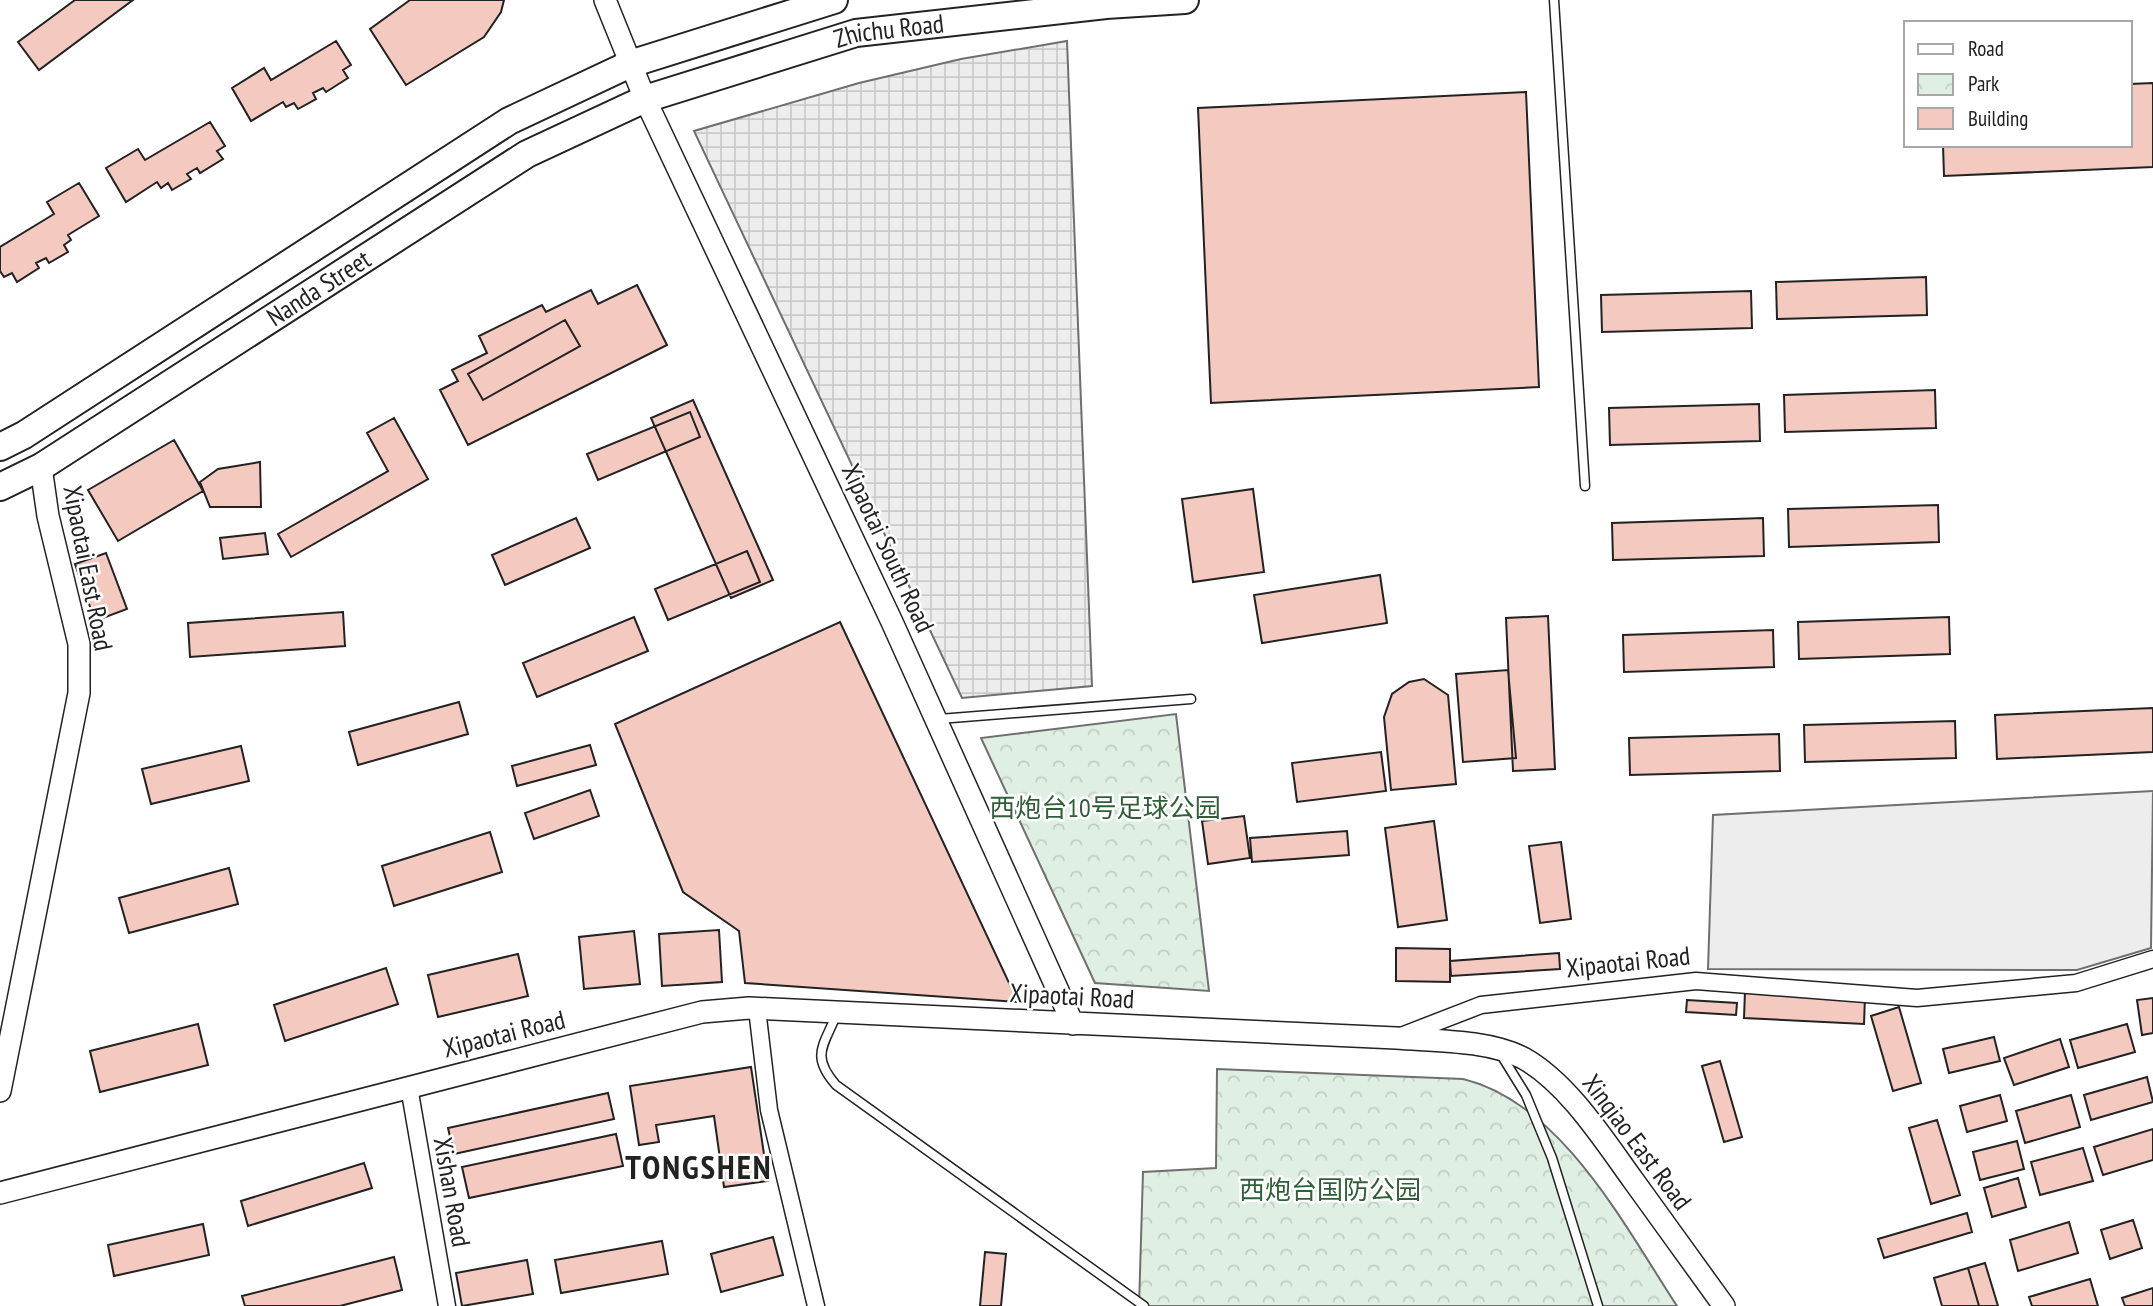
<svg xmlns="http://www.w3.org/2000/svg" width="2153" height="1306" viewBox="0 0 2153 1306" font-family="'PT Sans Narrow','Noto Sans SC',sans-serif">
<style>
.park{fill:url(#park-crowns);stroke:#6f6f6f;stroke-width:2}
.parking{fill:#ededed;stroke:#6f6f6f;stroke-width:2}
.plaza{fill:url(#plaza-grid);stroke:#6f6f6f;stroke-width:2}
.building{fill:#f3c9c0;stroke:#222;stroke-width:2}
.lines{fill:none;stroke-linecap:round;stroke-linejoin:round}
.service-casing{stroke:#222;stroke-width:11}
.minor-casing{stroke:#222;stroke-width:19}
.tertiary-casing{stroke:#222;stroke-width:24}
.primary-casing{stroke:#222;stroke-width:30}
.service{stroke:#fff;stroke-width:8}
.minor{stroke:#fff;stroke-width:16}
.tertiary{stroke:#fff;stroke-width:21}
.primary{stroke:#fff;stroke-width:26}
.labels{text-anchor:middle;stroke-width:5;stroke-linejoin:round;paint-order:stroke}
.street-label{font-size:26px;fill:#222;stroke:#fff}
.park-label{font-size:26px;fill:#2f5e38;stroke:#fff}
.district-label{font-size:33px;font-weight:bold;letter-spacing:2px;fill:#222;stroke:#fff}
</style>
<defs>
<pattern id="park-crowns" width="20" height="18" patternUnits="userSpaceOnUse" patternTransform="scale(1.75)"><rect width="20" height="18" fill="#e0efe3"/><path d="M2 6a3 3 0 1 1 6 0M12 15a3 3 0 1 1 6 0" fill="none" stroke="#c0cdc2"/></pattern>
<pattern id="plaza-grid" width="8" height="8" patternUnits="userSpaceOnUse" patternTransform="scale(1.75)"><rect width="8" height="8" fill="#ededed"/><path d="M0 4h8M4 0v8" fill="none" stroke="#cbcbcb"/></pattern>
</defs>
<rect width="100%" height="100%" fill="#fff"/>
<path class="park" d="M1176,714l33,277 -114,-8 -114,-245z
M1217,1069l246,10c99,24 162,148 214,227h-538l4,-134 73,-4z"/>
<path class="parking" d="M2153,791l-2,157 -74,22 -369,-1 5,-154z"/>
<path class="plaza" d="M1067,41l25,645 -130,12 -268,-567 165,-48 102,-24z"/>
<path class="building" d="M75,0h58l-94,70 -21,-28z
M410,0h94l-3,12 -17,25 -78,48 -36,-56z
M336,41l15,24 -8,5 5,8 -22,14 -3,-4 -10,5 3,6 -18,10 -4,-6 -8,4 -3,-5 -32,19 -19,-33 32,-20 7,12z
M2153,83v84l-209,9 -1,-31h187v-61z
M1526,92l13,295 -328,16 -13,-295z
M210,122l15,24 -8,5 6,8 -23,14 -3,-5 -10,6 4,5 -19,11 -4,-7 -7,5 -4,-6 -31,20 -20,-34 32,-19 7,11z
M79,183l20,33 -31,19 3,5 -7,5 4,7 -19,11 -3,-5 -10,5 3,5 -22,14 -5,-9 -8,4 -4,-6v-24l54,-33 -7,-12z
M1926,277l1,38 -150,4 -1,-37z
M637,285l30,60 -199,100 -28,-55 18,-9 -6,-11 35,-17 -8,-17 63,-31 4,7 45,-22 7,14z
M1751,291l1,37 -150,4 -1,-37z
M565,320l15,26 -97,54 -15,-26z
M1935,390l1,38 -151,4 -1,-37z
M693,400l80,180 -42,18 -80,-180z
M1759,404l1,37 -150,4 -1,-37z
M690,412l10,25 -102,43 -11,-26z
M394,418l34,61 -137,78 -13,-23 110,-63 -21,-38z
M174,440l29,51 -85,50 -30,-51z
M260,462l1,45h-51l-10,-25 18,-13z
M1253,489l11,83 -71,10 -11,-83z
M1938,505l1,37 -150,5 -1,-38z
M576,518l14,30 -85,37 -13,-30z
M1763,518l1,38 -151,4 -1,-37z
M265,533l3,21 -45,5 -3,-21z
M747,551l13,31 -92,38 -13,-31z
M106,553l21,56 -32,12 -20,-57z
M1380,575l7,48 -125,20 -8,-48z
M343,612l2,34 -155,11 -2,-34z
M1548,616l7,153 -42,2 -7,-153z
M634,617l14,34 -111,46 -14,-34z
M1949,617l1,37 -151,5 -1,-37z
M840,622l178,380 -273,-19 -6,-52 -56,-39 -68,-168z
M1773,630l1,37 -150,5 -1,-37z
M1508,670l8,88 -53,4 -7,-88z
M1424,679l24,16 8,89 -65,6 -7,-73 8,-23 17,-12z
M459,702l9,32 -110,31 -9,-33z
M2153,708v44l-156,7 -2,-44z
M1955,721l1,37 -151,4 -1,-37z
M1779,734l1,37 -150,4 -1,-37z
M590,745l6,20 -79,21 -5,-20z
M241,746l8,35 -98,23 -9,-35z
M1381,752l5,39 -89,11 -5,-39z
M590,790l9,26 -65,23 -9,-26z
M1244,816l6,42 -42,6 -6,-43z
M1434,821l13,99 -49,7 -13,-99z
M1347,831l2,24 -97,7 -2,-24z
M490,832l12,40 -108,34 -12,-40z
M1561,842l10,77 -31,4 -11,-77z
M229,868l9,36 -109,29 -10,-35z
M719,930l3,52 -60,4 -3,-52z
M634,931l6,53 -56,5 -5,-52z
M1396,948l54,1v33l-54,-1z
M1559,953l1,16 -109,7 -1,-15z
M518,954l10,42 -90,21 -10,-42z
M386,968l12,36 -113,37 -11,-36z
M1745,991l120,6 -1,27 -120,-6z
M2153,998v35l-11,2 -5,-35z
M1687,1000l50,3 -1,12 -50,-3z
M1899,1007l22,76 -28,8 -22,-75z
M198,1024l10,41 -108,27 -10,-41z
M2127,1024l8,28 -57,16 -8,-28z
M1994,1037l6,24 -51,12 -6,-24z
M2060,1039l9,28 -55,18 -10,-27z
M1720,1061l22,76 -18,5 -22,-76z
M751,1067l17,114 -44,6 -10,-71 -58,9 3,17 -20,3 -9,-59z
M2147,1077l6,25 -62,18 -7,-25z
M608,1093l6,26 -160,35 -6,-26z
M2000,1095l7,26 -40,11 -7,-26z
M2071,1095l9,32 -55,16 -9,-32z
M1937,1120l23,75 -29,9 -22,-76z
M2153,1129v31l-50,15 -9,-28z
M616,1134l7,32 -154,32 -7,-31z
M2017,1141l7,28 -44,11 -7,-28z
M2083,1148l10,33 -53,14 -9,-33z
M364,1163l8,25 -124,38 -7,-25z
M2018,1178l8,29 -34,10 -8,-29z
M1967,1213l5,19 -88,26 -6,-19z
M2133,1220l9,28 -32,11 -9,-29z
M2069,1222l9,31 -60,18 -8,-31z
M203,1224l6,31 -95,21 -6,-31z
M773,1237l10,38 -62,17 -10,-38z
M662,1241l6,33 -107,19 -6,-33z
M985,1252l21,2 -5,52h-21z
M394,1257l8,33 -62,16h-95l-3,-10z
M527,1260l6,34 -71,12 -6,-33z
M1985,1263l13,43h-19l-11,-38z
M1968,1268l11,38h-37l-8,-28z
M2090,1279l8,27h-66l-3,-9z
M2153,1288v18h-28l-3,-8z"/>
<g class="lines">
<g class="service-casing">
<path id="service" d="M1554,0l31,486
M939,719l252,-20
M837,1013c-13,33 -27,42 -1,72l308,221
M1500,1053l26,42 26,63 46,148"/>
</g>
<g class="minor-casing">
<path id="minor" d="M757,1009l12,101 47,196
M1401,1036l80,-31 215,-24 221,17 159,-15 77,-24
M409,1087l38,219"/>
</g>
<g class="tertiary-casing">
<path id="tertiary" d="M605,0l40,99 247,523 181,402
M0,1091l79,-398v-49l-31,-128 -7,-49
M0,1193l702,-181 47,-4 647,30c39,3 92,2 127,20 44,24 81,82 110,122 30,42 61,84 91,126"/>
</g>
<g class="primary-casing">
<g id="primary">
<path d="M0,447l24,-12 485,-314 121,-57 204,-64"/>
<path id="s1" d="M0,487l41,-20 486,-313 118,-55 211,-66 250,-28 79,-5"/>
</g>
</g>
<use href="#service" class="service"/>
<use href="#minor" class="minor"/>
<use href="#tertiary" class="tertiary"/>
<use href="#primary" class="primary"/>
</g>
<g class="labels">
<g class="street-label">
<text dy="9" stroke="none"><textPath href="#s1" startOffset="1008">Zhichu Road</textPath></text>
<text dy="9" stroke="none"><textPath href="#s1" startOffset="376">Nanda Street</textPath></text>
<text transform="translate(888 548) rotate(65)" y="9">Xipaotai South Road</text>
<text transform="translate(88 568) rotate(79)" y="9">Xipaotai East Road</text>
<text transform="translate(1628 962) rotate(-6)" y="9">Xipaotai Road</text>
<text transform="translate(1072 996) rotate(3)" y="9">Xipaotai Road</text>
<text transform="translate(504 1034) rotate(-14)" y="9">Xipaotai Road</text>
<text transform="translate(1637 1142) rotate(53)" y="9">Xinqiao East Road</text>
<text transform="translate(452 1192) rotate(80)" y="9">Xishan Road</text>
</g>
<g class="park-label">
<text x="1105" y="817">西炮台10号足球公园</text>
<text x="1330" y="1199">西炮台国防公园</text>
</g>
<g class="district-label">
<text x="699" y="1179">TONGSHEN</text>
</g>
</g>
<rect x="1904" y="21" width="228" height="126" fill="#ffffff" stroke="#a7a7a7" stroke-width="2"/>
<rect x="1918" y="44" width="35" height="10" fill="#ffffff" stroke="#a7a7a7" stroke-width="2"/>
<text x="1968" y="56" font-size="21" fill="#222222">Road</text>
<rect x="1918" y="74" width="35" height="21" fill="url(#park-crowns)" stroke="#a7a7a7" stroke-width="2"/>
<text x="1968" y="91" font-size="21" fill="#222222">Park</text>
<rect x="1918" y="108" width="35" height="21" fill="#f3c9c0" stroke="#a7a7a7" stroke-width="2"/>
<text x="1968" y="126" font-size="21" fill="#222222">Building</text>
</svg>
